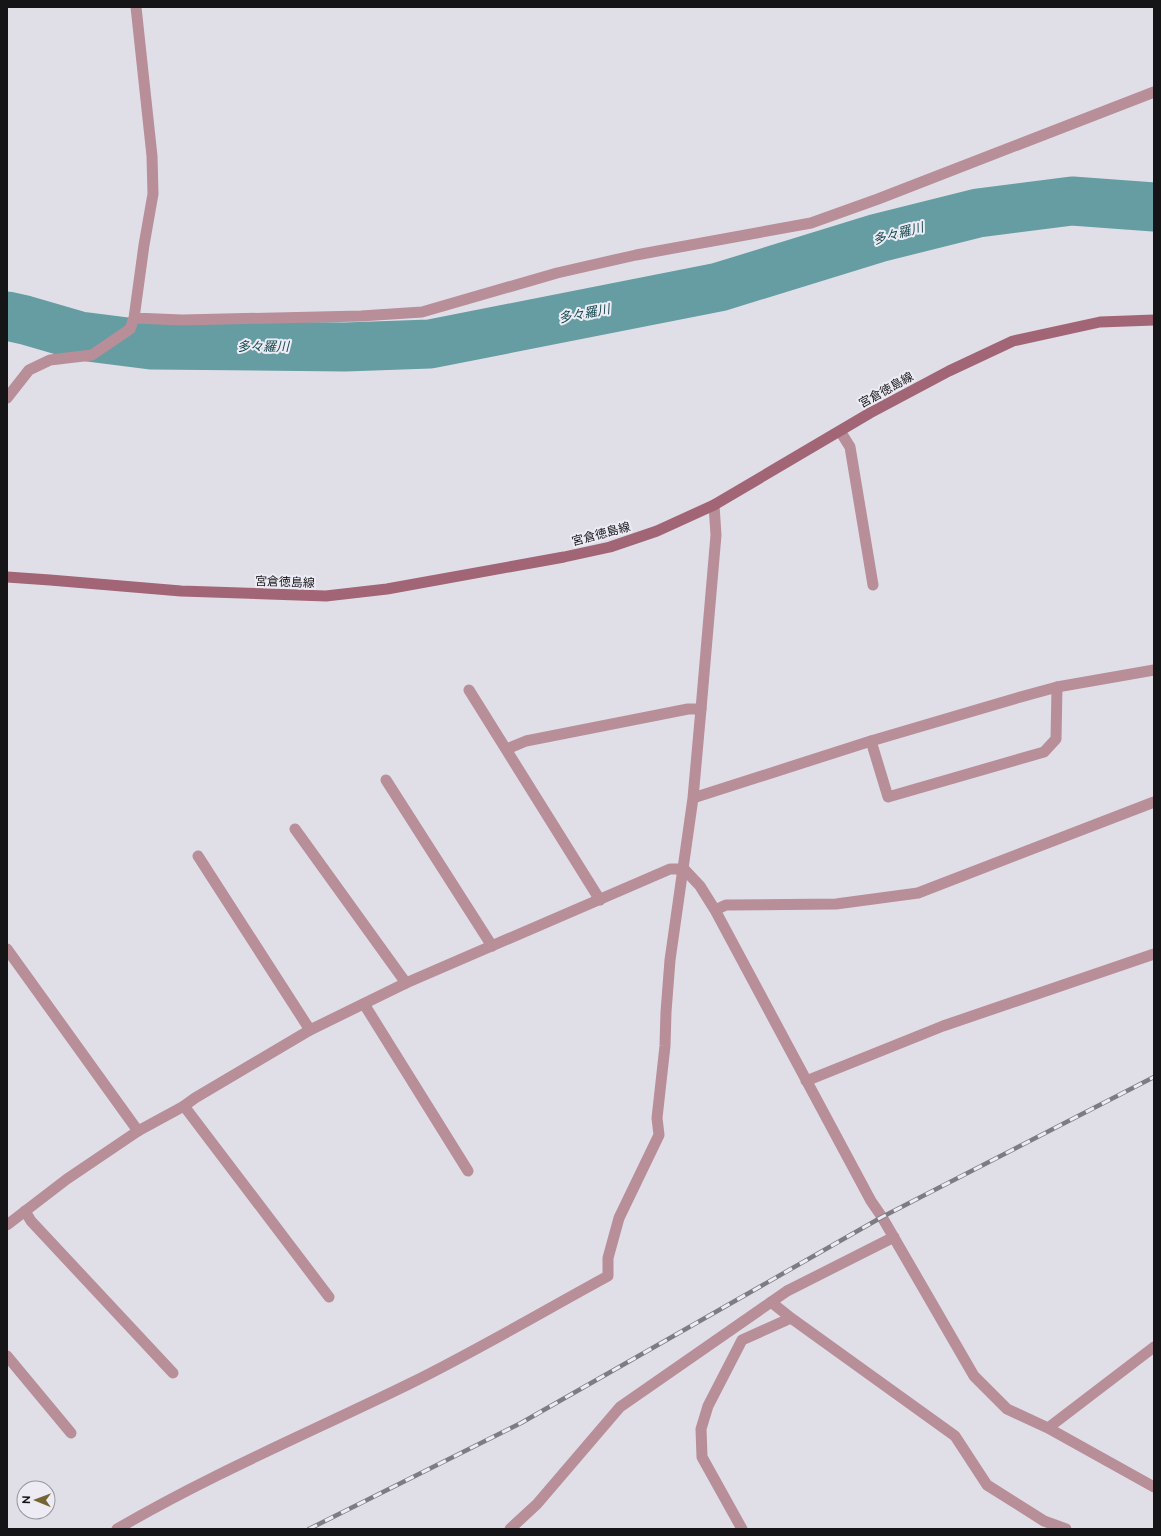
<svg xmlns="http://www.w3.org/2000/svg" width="1161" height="1536" viewBox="0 0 1161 1536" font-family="Raleway,'Noto Sans JP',sans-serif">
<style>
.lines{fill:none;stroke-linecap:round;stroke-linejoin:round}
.river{stroke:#659da3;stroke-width:49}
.service{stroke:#b88e98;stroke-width:11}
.minor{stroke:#b88e98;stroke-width:11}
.secondary{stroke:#a16576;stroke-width:11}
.rail-casing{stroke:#7c7c82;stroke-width:4.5}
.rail{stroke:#edecf5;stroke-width:3;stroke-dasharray:9;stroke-linecap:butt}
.labels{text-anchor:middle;stroke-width:4;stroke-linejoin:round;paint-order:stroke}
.street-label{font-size:12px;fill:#151518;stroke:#edecf5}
.water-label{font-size:13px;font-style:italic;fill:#174a4f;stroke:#edecf5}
</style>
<rect width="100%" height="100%" fill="#e0dfe8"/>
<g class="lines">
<path class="river" d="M7,316l18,4 55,16 71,9 194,2 85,-3 289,-57 159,-49 100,-25 94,-12 82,6"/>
<path class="service" d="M840,431l10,16 23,138
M469,690l131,210
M871,741l17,56 156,-45 12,-13 1,-52
M507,749l19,-8 162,-32h13
M386,780l106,166
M295,829l111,154
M198,856l112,174
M7,949l131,182
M364,1004l104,167
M184,1106l145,191
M25,1211l6,10 142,152
M771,1302l20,16 164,118 32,49 57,36 22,8
M7,1356l64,77
M742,1529l-40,-72 -1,-28 7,-23 34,-66 49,-22"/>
<path class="minor" d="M134,318l10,-73 9,-51 -1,-38 -16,-149
M7,398l22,-28 21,-10 42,-5 38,-26 4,-11 48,2 179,-4 61,-4 135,-39 79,-18 175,-32 67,-24 276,-107
M693,798l178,-57 146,-43 40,-11 97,-17
M715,910l11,-5 110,-1 82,-11 236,-91
M806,1081l137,-55 211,-72
M7,1225l60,-46 71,-48 46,-25 11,-8 115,-68 96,-47 264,-114h14l16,17 15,24 156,291 11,16 92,159 33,33 41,19 106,-81
M1048,1428l106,59
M117,1529c94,-55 194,-97 292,-145 67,-33 133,-72 199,-108v-18l11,-40 40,-83 -2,-17 8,-72 1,-34 4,-52 23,-162 8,-89 15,-174 -2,-30
M510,1529l27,-25 83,-97 167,-116 107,-54"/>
<path class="secondary" d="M7,577l43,3 131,11 145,5 61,-7 177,-32 46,-10 47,-16 57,-26 156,-92 79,-42 64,-30 87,-19 54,-2"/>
<g class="rail-casing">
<path id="rail" d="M309,1529l212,-106 361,-206 272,-140"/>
</g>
<use href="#rail" class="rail"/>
</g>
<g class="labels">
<g class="street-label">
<text transform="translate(886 390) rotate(-29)" y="4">宮倉徳島線</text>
<text transform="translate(601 534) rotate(-15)" y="4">宮倉徳島線</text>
<text transform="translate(285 582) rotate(2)" y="4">宮倉徳島線</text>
</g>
<g class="water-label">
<text transform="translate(898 233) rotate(-15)" y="5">多々羅川</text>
<text transform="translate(584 313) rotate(-11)" y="5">多々羅川</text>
<text x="263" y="351">多々羅川</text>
</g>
</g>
<rect width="1161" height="1536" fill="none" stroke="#151518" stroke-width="16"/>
<g transform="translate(36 1500) rotate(271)"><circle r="19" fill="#edecf5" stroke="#97969d"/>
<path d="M0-3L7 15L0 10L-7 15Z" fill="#746533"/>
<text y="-6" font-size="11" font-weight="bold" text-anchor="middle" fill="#151518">N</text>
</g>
</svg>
